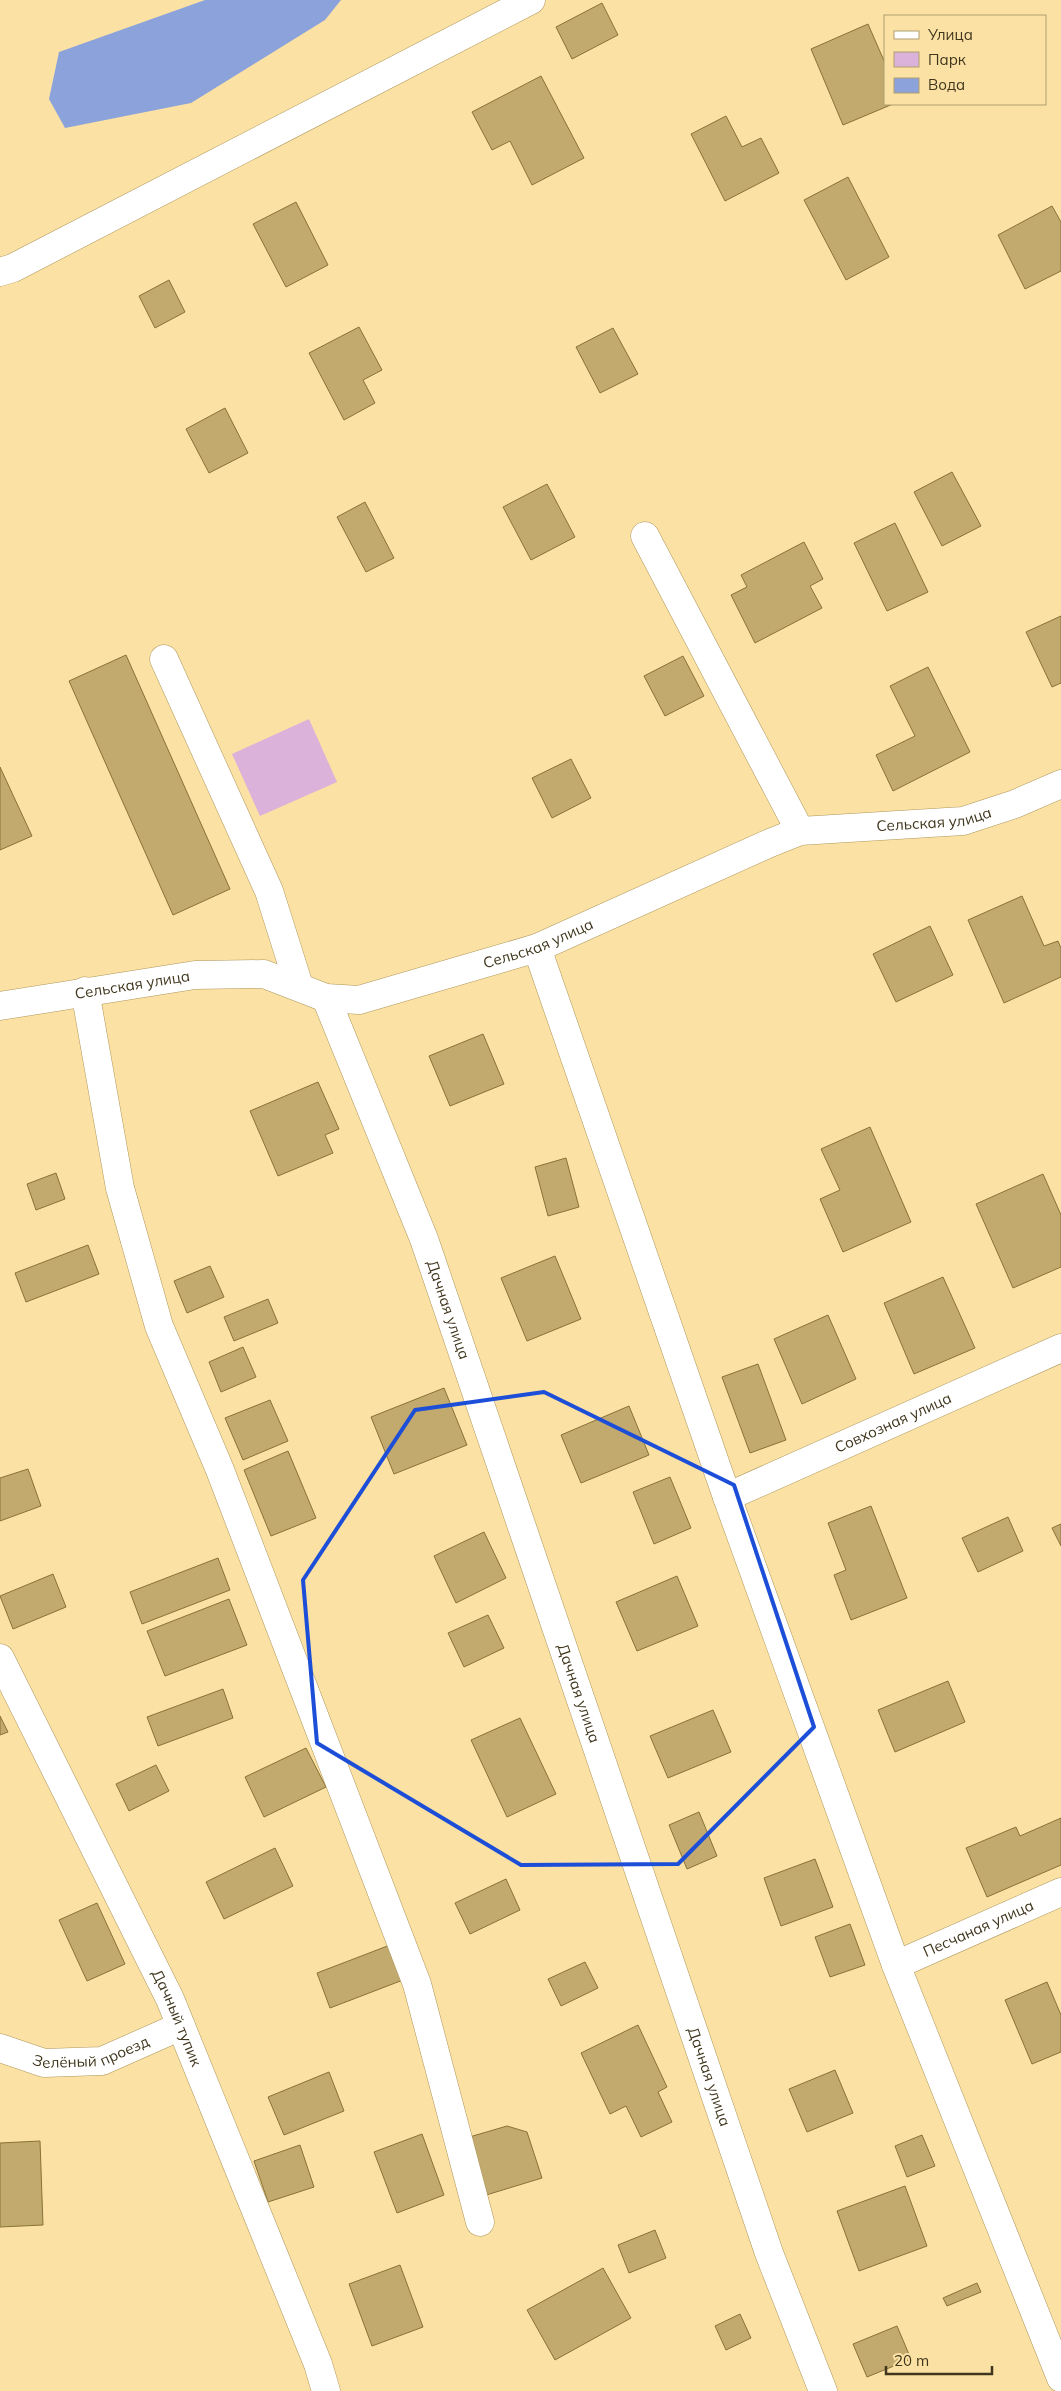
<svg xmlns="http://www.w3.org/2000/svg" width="1061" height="2391" viewBox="0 0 1061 2391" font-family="Mulish,sans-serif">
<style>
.green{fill:#dbb2d9}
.water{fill:#8ba2db}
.building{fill:#c2a96e;stroke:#897237}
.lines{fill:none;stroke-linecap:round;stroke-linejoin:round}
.minor-casing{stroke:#ae965b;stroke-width:29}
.minor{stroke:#fff;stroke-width:28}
.marked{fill:none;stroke:#1d4ed8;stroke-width:4;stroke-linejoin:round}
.labels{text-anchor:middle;stroke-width:4.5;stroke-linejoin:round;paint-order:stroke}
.street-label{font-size:15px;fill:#40361d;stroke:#fbe2a4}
</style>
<rect width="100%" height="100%" fill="#fbe2a4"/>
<path class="green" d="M309,719l28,63 -77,34 -28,-62z"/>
<path class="water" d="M205,0h136l-16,20 -134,83 -126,25 -16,-29 10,-47z"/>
<path class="building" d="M602,3l16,32 -46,24 -16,-32z
M868,24l17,39v41h8l-50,21 -32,-76z
M541,76l43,82 -52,27 -22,-44 -18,9 -20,-38z
M726,116l16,31 19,-9 18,35 -54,28 -34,-67z
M848,177l41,80 -43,23 -42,-80z
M296,202l32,63 -42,22 -33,-63z
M1052,206l9,16v49l-36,18 -27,-54z
M169,280l16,32 -30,16 -16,-32z
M359,327l23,43 -19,10 12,23 -31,17 -35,-67z
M613,328l25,46 -38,19 -24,-46z
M225,408l23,45 -39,20 -23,-44z
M952,472l29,54 -39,20 -28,-54z
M547,484l28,53 -44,23 -28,-53z
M365,502l29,56 -28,14 -29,-55z
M895,523l33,69 -41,19 -33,-68z
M804,542l19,37 -13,7 12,22 -67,35 -24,-48 16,-8 -6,-12z
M1061,616v67l-9,4 -26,-55z
M126,655l104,234 -57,26 -104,-234z
M683,656l21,40 -39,20 -21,-40z
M928,667l42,85 -77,39 -17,-36 39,-19 -25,-50z
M571,759l20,39 -39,20 -20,-40z
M0,767l32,69 -32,14z
M1022,896l22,50 14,-5 3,7v29l-57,26 -36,-83z
M930,926l23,49 -57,27 -23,-48z
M483,1034l21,50 -54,22 -21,-50z
M318,1082l21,47 -14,6 8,18 -55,23 -28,-65z
M870,1127l41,95 -68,30 -23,-53 20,-9 -19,-41z
M566,1158l13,49 -31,9 -13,-49z
M56,1173l9,26 -29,11 -9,-26z
M1043,1174l18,41v52l-48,21 -37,-84z
M88,1245l11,29 -73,28 -11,-29z
M555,1256l26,63 -54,22 -26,-63z
M210,1266l14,31 -37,16 -13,-32z
M943,1277l32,71 -61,26 -30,-71z
M268,1299l10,24 -44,18 -10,-24z
M828,1315l28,64 -54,25 -28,-65z
M243,1347l13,30 -35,15 -12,-30z
M758,1364l28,76 -36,13 -28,-76z
M444,1388l23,57 -73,29 -23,-57z
M270,1400l18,41 -45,19 -18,-42z
M629,1406l20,49 -68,28 -20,-48z
M288,1451l28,67 -45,18 -27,-66z
M28,1469l13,37 -41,15v-43z
M670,1477l21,51 -37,16 -21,-52z
M871,1506l36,92 -56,22 -17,-45 12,-5 -18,-47z
M1008,1517l15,34 -45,21 -16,-34z
M1061,1524v22l-9,-18z
M484,1532l22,46 -50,25 -22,-47z
M218,1558l12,32 -88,34 -12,-32z
M53,1574l13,33 -53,22 -13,-33z
M677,1576l21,50 -61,25 -21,-49z
M229,1599l18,46 -82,31 -18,-45z
M488,1615l16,33 -40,19 -16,-34z
M948,1681l17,41 -70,30 -17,-42z
M223,1689l10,29 -75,28 -11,-29z
M713,1710l18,42 -63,26 -18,-42z
M0,1716l8,16 -8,3z
M520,1718l36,76 -49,23 -36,-77z
M306,1748l20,39 -62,30 -19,-40z
M156,1765l13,26 -40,20 -13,-27z
M699,1812l18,44 -30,13 -18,-44z
M1061,1818v47l-74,32 -21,-49 50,-21 4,9z
M275,1848l18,38 -69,33 -18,-37z
M815,1859l18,48 -52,19 -17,-48z
M506,1879l14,31 -50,24 -15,-31z
M97,1903l28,61 -38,17 -28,-61z
M850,1924l15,41 -35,12 -15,-40z
M390,1945l13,35 -73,28 -13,-35z
M585,1962l13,26 -37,18 -13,-27z
M1047,1982l14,33v37l-29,12 -27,-64z
M638,2025l29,62 -9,5 14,30 -31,15 -15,-31 -16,8 -29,-61z
M835,2070l18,43 -46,19 -18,-43z
M329,2072l15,39 -60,24 -16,-38z
M507,2126l20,6 15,46 -59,18 -17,-58z
M422,2134l22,61 -47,18 -23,-61z
M922,2135l13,31 -28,11 -12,-31z
M40,2141l3,84 -43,2v-84z
M300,2145l14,42 -46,15 -14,-41z
M905,2186l22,60 -68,25 -22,-60z
M655,2230l11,28 -37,15 -11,-28z
M400,2265l23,62 -51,19 -23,-62z
M603,2268l28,50 -76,42 -28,-50z
M977,2283l4,9 -34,14 -4,-8z
M740,2314l11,24 -25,12 -11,-24z
M897,2326l14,33 -44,18 -14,-33z"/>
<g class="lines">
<g class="minor-casing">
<g id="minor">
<path d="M0,272l13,-4 518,-268"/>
<path d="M645,536l155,295"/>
<path d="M164,659l105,232 30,95"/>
<path d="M537,948l190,549 169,468 165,413"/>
<path d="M85,991l35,197 39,138 61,144 197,514 63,238"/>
<path id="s1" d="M326,998l98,241 345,1014 54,138"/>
<path id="s2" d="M0,1006l195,-31 69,-1 62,24 33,2 178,-52 233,-105 30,-12 163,-10 52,-17 46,-20"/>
<path id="s3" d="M727,1497l334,-149"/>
<path id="s4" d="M0,1658l170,341 148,365 8,27"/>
<path id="s5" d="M896,1965l165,-73"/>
<path id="s6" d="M0,2048l44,15 58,-2 79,-35"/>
</g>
</g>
<use href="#minor" class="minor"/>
</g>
<path class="marked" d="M544,1392l190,93 80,242 -136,137 -157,1 -204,-122 -14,-163 112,-170z"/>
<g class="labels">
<g class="street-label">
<text dy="5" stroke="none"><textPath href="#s2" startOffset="974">Сельская улица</textPath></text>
<text dy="5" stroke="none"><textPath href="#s2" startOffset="554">Сельская улица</textPath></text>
<text dy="5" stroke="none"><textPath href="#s2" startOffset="134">Сельская улица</textPath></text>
<text dy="5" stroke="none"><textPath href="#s1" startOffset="335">Дачная улица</textPath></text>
<text dy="5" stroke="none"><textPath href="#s3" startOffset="182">Совхозная улица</textPath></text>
<text dy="5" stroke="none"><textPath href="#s1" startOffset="740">Дачная улица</textPath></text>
<text dy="5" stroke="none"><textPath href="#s5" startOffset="90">Песчаная улица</textPath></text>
<text dy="5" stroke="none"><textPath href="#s4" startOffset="401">Дачный тупик</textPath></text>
<text dy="5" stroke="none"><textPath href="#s6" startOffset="95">Зелёный проезд</textPath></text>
<text dy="5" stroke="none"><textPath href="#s1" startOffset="1145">Дачная улица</textPath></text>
</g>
</g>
<rect x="884" y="15" width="162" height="90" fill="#fbe2a4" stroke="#b09d6e"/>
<rect x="894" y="31" width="25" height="8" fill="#ffffff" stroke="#b09d6e"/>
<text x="928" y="40" font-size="15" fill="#40361d">Улица</text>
<rect x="894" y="52" width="25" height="15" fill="#dbb2d9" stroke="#b09d6e"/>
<text x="928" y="65" font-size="15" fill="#40361d">Парк</text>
<rect x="894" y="78" width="25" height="15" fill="#8ba2db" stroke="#b09d6e"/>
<text x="928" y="90" font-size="15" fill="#40361d">Вода</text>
<path d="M886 2366v8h106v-8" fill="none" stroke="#40361d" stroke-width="2.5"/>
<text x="894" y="2366" font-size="15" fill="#40361d" stroke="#fbe2a4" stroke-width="4" paint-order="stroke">20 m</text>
</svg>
